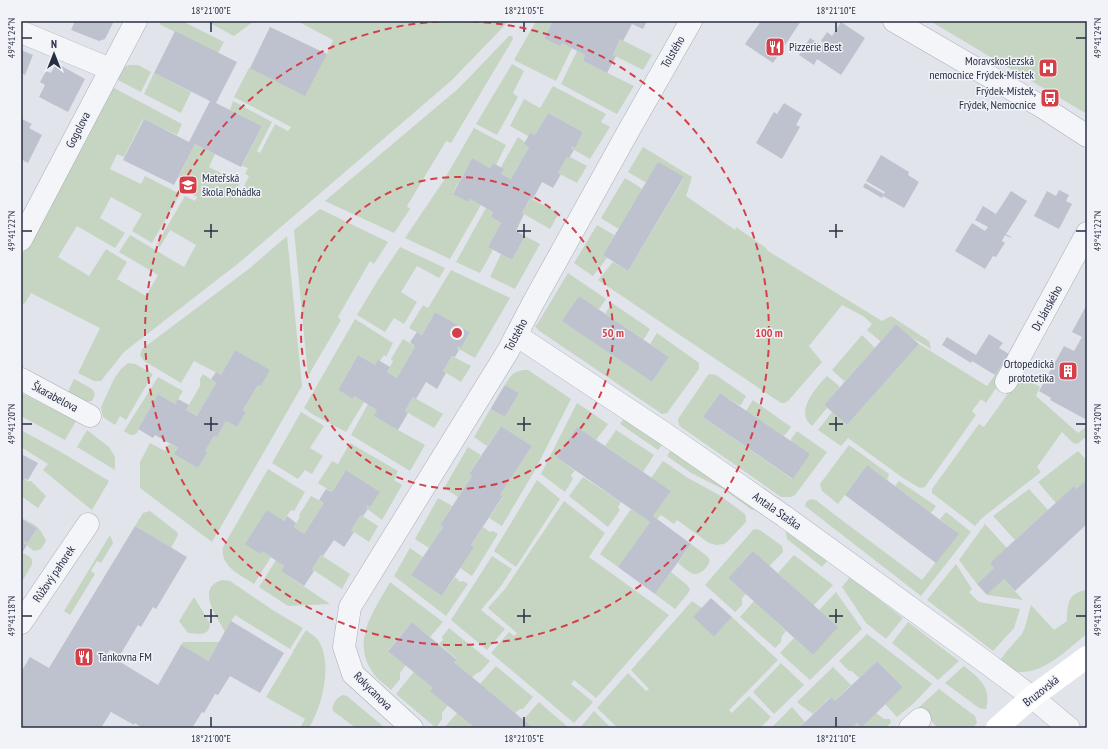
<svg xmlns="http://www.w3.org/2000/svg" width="1108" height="749" viewBox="0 0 1108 749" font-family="'PT Sans Narrow',sans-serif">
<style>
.green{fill:#c5d5c2}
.building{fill:#bec2ce}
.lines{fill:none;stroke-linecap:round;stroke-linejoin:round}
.street-casing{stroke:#aaaeb8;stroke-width:23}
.street{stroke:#f4f5f8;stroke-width:22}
.secondary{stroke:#fff;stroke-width:22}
.ticks{fill:none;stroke:#282f43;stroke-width:1.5}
.ring{fill:none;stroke:#d54048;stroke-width:2;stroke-dasharray:7 5}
.labels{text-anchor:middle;stroke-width:3;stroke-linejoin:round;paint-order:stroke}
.poi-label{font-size:12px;fill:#282f43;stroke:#f1f3f8;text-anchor:start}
.street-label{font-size:12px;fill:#282f43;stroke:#f1f3f8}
.centre{fill:#d54048;stroke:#f1f3f8;stroke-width:2}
.ring-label{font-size:12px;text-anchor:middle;font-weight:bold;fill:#d54048;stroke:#f1f3f8;stroke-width:3;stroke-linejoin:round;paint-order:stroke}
.neatline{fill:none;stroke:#282f43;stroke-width:1.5}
.ticks-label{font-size:10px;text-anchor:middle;fill:#282f43}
</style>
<rect width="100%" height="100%" fill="#e1e4ea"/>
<path class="green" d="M158,21h24l42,21 -6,11 -57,-28z
M206,21h48l-20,15z
M297,21h209v3l-54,56 -212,182 -116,90 -23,29h-7l-16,-8 22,-45 -69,-35 -6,10 -4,1v-47l85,-167 8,-2 68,36 -5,11 -34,-16 -19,38 -7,-3 -7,15 31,15 4,-8 35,18 -28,49 -20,-12 10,-17 -31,-17 -11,21 25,15 -10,15 -38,-22 -19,31 31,19 17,-27 21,13 -10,17 29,17 12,-21 -39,-23 11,-17 54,32 12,-22 -26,-15 -10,17 -3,-3 28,-48 10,5 2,-4 -9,-6 3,-7 -13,-6 17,-34 20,10 -6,13 31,16 -3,6 4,3 8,-16 -4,-2 3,-6 -6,-2 20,-40 -32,-16 3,-9 39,21 -15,29 3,2 15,-29 13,7 3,-4 -57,-30 15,-29 78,-14 6,-14z
M536,21h17l-9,17 18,5 10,5 -16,33 -42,-21z
M930,21h157v93z
M509,36h3l1,3 -62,104 -5,-2 -39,65 3,3 -16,24 -69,-32 134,-113z
M620,39l32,16 -9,15 -30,-15z
M577,51l8,4 -2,6 51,25 -17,28 -56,-30z
M512,64l12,7 -11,22 5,4 -21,38 -21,-11z
M130,65h8l13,7 -10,20 -23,-12 -3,-7 8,-6z
M154,73l37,19 -10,21 -37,-19z
M553,86l53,28 -5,8 9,5 -20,32 -19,-11 1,-2 3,1 8,-15 -35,-19 -13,22 -7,1 -18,-10 14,-27 16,9z
M474,128l32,17 -10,20 -3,-2 -3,5 -18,-10 -19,35 15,9 2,-3 11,6 -31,54 -45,-21 39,-58z
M518,137l7,5 4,5 -18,32 -10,-5v-7z
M643,147l49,30 -6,19 49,34 1,-3 30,21 2,3 114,70 9,-5 38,25 2,8 -20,-12 -15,-13 -15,17h-1l-13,-11 5,-6 -9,-8 -21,-11 -33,41 13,16 -34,39 -4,2h-3l-183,-123 15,-18 15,9 56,-93 -39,4 -17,-10z
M567,157l2,1 1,-1 17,9 -10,17 -19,-10z
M625,178l16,10 1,2 -23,38h-2l-16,-10z
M530,198l29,15 -9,16 -28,-16z
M486,208l7,4 -2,5 10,6 -13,24 5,3 -13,23 -24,-11z
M320,209l68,33 -14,22 -4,-3 -32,56 3,3 -33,56 -14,-146z
M597,225l17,10v1l-11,19 4,3 -14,18 -19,-13z
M287,236l15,150 -90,156 -72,-54v-26l10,-19 15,8 4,-7 9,4 -3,6 23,14 10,-16 -3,-1 9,-15 3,1 9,-16 11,6 9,-15 -3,-2 15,-25 3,1 8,-16 -34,-20 -14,25 -27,-14 -13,22 -37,-22 -4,-6 2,-6 108,-81z
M525,236l15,8 -25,45 -25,-12 11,-23 11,6z
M400,247l45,21 -6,10 -22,-12 -16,26 16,10 -13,22 -10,-6 -9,14 -28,-17 21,-35z
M451,270l59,28 -35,60 -18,-10 1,-2 3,1 9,-15 -35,-20 -13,23 -13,-7 14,-23 5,3z
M568,273l38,26 -6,9 -2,1 -19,-13 -16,25 89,61 17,-25 -19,-13 7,-11 42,30v6l-32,44 -5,1 -124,-84 -3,-4 3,-3z
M612,303l38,26 -6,10h-2l-36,-25v-2z
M355,319l38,24 -7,14 -2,-2 -4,6 -5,4 -17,-10 -20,35 15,9 1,-3 10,6 -18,30 -34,-18 -8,-6z
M862,335l13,13 -30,33h-1l-12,-11z
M403,339l12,7 -18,32 -10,-6 6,-11 -2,-2z
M919,344l68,42 8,-11 14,-21 -11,31 -12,18 -5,-4 -9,12 4,4 -51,72 -5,1 -17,-10 -55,-40 -7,8 -23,-16 14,-18 15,13z
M452,356l19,10 -10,16 -18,-11z
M128,363l7,1 18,10 -27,46 -6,-4 -5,9 -12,-8 -2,-10 13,-28 7,-10z
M523,370h5l43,29 -36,71 -33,56 -13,-8 14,-21 -3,-2 32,-49 -31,-20 -14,20 -13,-9 17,-29 1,1 13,8 14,-24 -12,-7h-3c6,-9 8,-14 19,-16z
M203,374l13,9 -19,33 -11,-6 14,-24v-7z
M710,374l6,1 30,21 -5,9h-2l-19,-12 -17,24 89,62 -1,-40 6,-8 30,21 -32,43 -4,2h-10l-100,-70 -2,-2 -1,-6 30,-44z
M1020,375l20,12 -4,9 42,37 9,-7v10l-10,8 -4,-1 -11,-11 -25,35 4,5 -59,46 -7,8 -43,-33v-4l47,-65 5,3 33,-46z
M827,376l12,10v2l-15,17 3,3 -15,18c-18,-13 4,-39 15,-50z
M158,377l25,14 -8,13 -17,-10 -20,35v3c-5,5 -9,3 -14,-1z
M74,379l18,10 3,5 -3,7 -9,1 -16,-8z
M21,393l55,28 -11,19 -44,-24z
M413,397l30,17 -9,14 -29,-17z
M753,400l38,27 -6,8 -2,1 -37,-25z
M577,403l31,21c-4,6 -8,10 -12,16l-19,-13 -21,30 19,14 -4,4 2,4 -8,13 -24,-18z
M368,404l9,6 21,20 27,15 -15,26 -59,-36z
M301,412l23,14 -14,22 13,8 -11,18 -7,-4 -7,9 -26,-16z
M625,417l39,26 -6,7 -38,-26z
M21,430l40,22 48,29 -17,29 -14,-11 -35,-29 5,-6 -27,-17z
M87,430l22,17 6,10v13l-38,-23z
M616,430l38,25 -11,17 -38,-26z
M350,443l48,28 -4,9 8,5 -20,35 -16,-12 1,-2 3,1 9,-15 -33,-22 -14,22 -14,-9 14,-22 6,3z
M849,445l40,29 -2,6 -20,-15 -29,39 -16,-13 -2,-7z
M468,447l13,8 -12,19 3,2 -14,21 -14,-9z
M672,448l87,61 -7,1 -29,-21 -32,-16 -24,-17z
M1078,451l9,10v18l-11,10 -2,-3 -18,17 -18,-21z
M663,461l25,17 31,17 26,19 1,5v3l-18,19 -4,3 -8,1 -7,-2 -32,-23 -3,4 -13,-9 -4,4 -4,-3 18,-25 -20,-13z
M268,469l37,23 -11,19 -3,-1 -29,41 9,6 -17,27c-14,-10 -34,-17 -31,-37z
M583,477l38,25 -3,5 2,3 -12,17 -39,-31z
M25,478l2,3h4l15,15 -8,12 -17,-12v-10z
M537,480l23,19 -44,68 -22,-16z
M899,481l37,25 -5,7 -36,-27z
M1029,489l19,21 -33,30 -22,-24z
M311,496l13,7 -20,31 -10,-7 6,-10 -1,-2z
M438,498l14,8 -12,19 3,2 -14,21 -14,-9z
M811,499l5,1 15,12 91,68 36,-46 -18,-15 6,-7 25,20 -50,64 -116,-90 1,-4z
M564,501l41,32 -16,24 80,58 -73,83 -22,-18 -3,4 22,18 -19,21 -83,-70 18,-21 5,4 3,-3 -29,-25 17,-19z
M631,509l19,13 -32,45 -18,-13z
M150,511l27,21 1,3 -7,13 -36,-22 8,-13z
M361,515l17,11 -9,16 -18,-12z
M21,517c14,8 19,9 25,24l-5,8 -7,2 -10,-8 1,-2 3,2 9,-15z
M985,524l22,24 -17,15 4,5 -17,16 -18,-24z
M483,527l7,5 3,-1 5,3 -26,42 -12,-8 14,-21 -3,-2z
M785,528l43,32 -6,7 -35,-28z
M755,529l5,1 22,16 1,6 -14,14 -16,-15 -25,27 18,16 -4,4v7l-7,7 -30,-27 48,-55z
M110,535l3,8 -12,20 -4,-2 -6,10 4,3 -25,41 -6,-4z
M691,544l17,13c1,2 2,4 1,6 -2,5 -9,12 -15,11 -5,-1 -12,-8 -16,-11z
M410,548l13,9 -12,18 31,21 13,-19 5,5 3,-1 5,3 -22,32 -52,-40z
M21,552l9,5 2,3v5l-11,18z
M321,555l29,19 -8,15 -30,-20z
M794,555l39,30 -20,21 -35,-33z
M492,556l20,13 -11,17 -20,24 24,19 -18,21 -36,-30z
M276,560l8,6 -3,5 49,33 -42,2 -29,-19z
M956,564l16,25 -3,3 10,10 41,7 -6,19 -21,23 -66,-51z
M671,572l16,13 3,4 -1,3 -14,17 -20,-15z
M850,577l53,41 -17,21 -20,-16 -24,-36z
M1004,579l19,21 -36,-5z
M222,580l8,1 44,30 29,17 -13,21 -55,-34 -10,17c-8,-15 -30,-44 -3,-52z
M390,582l53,40 -13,15 -18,-15 -24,28 18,15 -6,8v6l-9,11c-4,-4 -10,-8 -14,-12 -29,-34 -4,-65 13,-96z
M1087,590v44c-20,15 -42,40 -69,38 -7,-1 -14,-6 -20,-9l8,-11 16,-18 3,-7 6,-22 23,25 13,-9c0,-16 1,-29 20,-31z
M836,592l26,37 -52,51 -30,-27 14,-15 19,17 24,-28 -18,-17z
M194,597l16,26c0,14 -12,11 -22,10l-9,-12z
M692,601l10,7 -9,9 21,20 18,-20 46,43 -49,50 3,3 17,-17 22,21 -11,11h-142l-21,-20 31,-35 18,18 3,-2 -18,-19z
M754,601l32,30 -4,5 -1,6 -6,6 -35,-31z
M908,622l51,39 -21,19 -46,-37z
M449,628l41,33 -10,11 -3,1 -5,4 -18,-15 3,-3 -18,-15 4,-4 -1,-3z
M306,630c5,4 11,7 14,13 12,24 2,63 -11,85h-9l5,-9 -39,-22 27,-45v-1z
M867,634l65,50 -18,19 -17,14 -12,-13 18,-17 -26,-26 -18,17 -7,-7h-3l-10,-10z
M183,642h36l-12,20 -27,-16z
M781,663l23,22 -30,29 -21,-22z
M496,666l37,31 -10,12h-3l-5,4 -35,-29z
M964,666c15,12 28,21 22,43l-7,-1 -34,-25z
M833,667l18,18 -16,16 -5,-4 -17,17c-6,-5 -11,-7 -16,-12z
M414,672l19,16 -2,3 17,14 -6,8v6l-6,9 -40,-34z
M939,689l36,27 2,7 -5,5h-34l-20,-20z
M343,695l4,1 38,32h-29l-23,-17c-2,-6 4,-14 10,-16z
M539,702l30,26h-36l-10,-8z
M792,707l13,15 -6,6h-28z
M594,711l17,17h-31z
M457,713l18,15h-31z
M876,713l8,6h6l1,4 -6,5h-33l5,-5 4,5z"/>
<path class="building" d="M75,21h39l-9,18 -6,2 -28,-11z
M553,21h94l-4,8 -11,-5 -9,17 -3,-2 -7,16 3,1 -9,17 -24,-12 2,-6 -23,-12 -2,3 -16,-8z
M761,21h40l-28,42 -28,-19z
M841,22l24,16 -24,37 -24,-16 -3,6 -15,-10 11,-17 15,9 1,-2 -5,-4 6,-9 5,4z
M270,27l57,27 -22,42 -55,-28z
M175,31l62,31 -21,41 46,23 -21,41 -46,-23 -21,41 -51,-25 21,-41 45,23 21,-41 -56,-28z
M21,50l12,5 -8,20 -4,-2z
M56,63l29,16 -17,33 -29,-15 6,-12 -5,-3 6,-11 5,2z
M784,103l18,11 -6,11 4,2 -18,32 -26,-16 18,-31 3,2z
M548,113l35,19 -8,16 -3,-2 -1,2 3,2 -5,8 -2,-1 -9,16 3,1 -8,14 -11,-6 -9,17 -3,-1 -8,15 2,1 -8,17 9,5 -13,24 -24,-13 13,-24 -10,-6 2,-5 -23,-13 -2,3 -15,-8 19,-36 18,10 3,-5 11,6 -3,5 10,5 18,-32 -5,-3 6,-11 5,2z
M22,119l10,5 -3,4 13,7 -14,28 -7,-4v-39z
M881,155l28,17 -1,3 11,7 -15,26 -21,-12 -1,2 -19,-11 2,-4 19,11 1,-2 -19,-11z
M658,162l26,15 -56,94 -25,-16z
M1059,190l10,5 -3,6 6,3 -13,25 -25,-13 13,-25 9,5z
M1011,191l16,10 -21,33 5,3v1l-6,-3 -3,6 3,2 -9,14 -3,-1 -8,13 -30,-18 17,-28 13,8 3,-4 -13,-7 8,-14 13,8z
M579,296l90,61 -17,25 -90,-61z
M1087,304v116l-37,-20 1,-2 -12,-7 25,-45 10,5 8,-14 -10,-5z
M435,312l35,20 -9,16 -3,-2 -1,2 2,2 -4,7 -3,-1 -9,15 3,2 -9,16 -11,-7 -10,17 -3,-2 -8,14 3,2 -10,17 -24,-14 3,-6 -23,-14 -1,3 -15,-9 20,-35 17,10 3,-5 2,1 10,6 -3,5 10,6 18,-32 -5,-4 7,-10 5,3z
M896,324l23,20 -72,81 -23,-20z
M989,334l14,9 -4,5 10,6 -14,21 -23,-14 -1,2 -29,-18 5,-8 29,18z
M235,350l35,20 -9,16 -3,-1 -15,25 3,2 -9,15 -11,-6 -9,16 -3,-1 -9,15 3,1 -10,16 -24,-14 4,-6 -23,-13 -2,3 -15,-9 20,-35 17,10 3,-5 11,6 -3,5 11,6 19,-33 -5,-4 5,-7 5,3z
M504,386h3l12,7 -14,24 -14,-8v-1z
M720,393l90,61 -17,25 -90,-62z
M501,426l31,20 -32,49 3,1 -32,49 3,2 -32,49 -31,-21 32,-48 -3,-2 32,-49 -3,-2z
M577,427l94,64 -18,25 38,28 -36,50 -37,-27 32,-45 -94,-65z
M21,454l17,9 -10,17 -3,-2 -4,8z
M867,465l92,69 -23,29 -91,-68z
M346,470l34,22 -10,15 -3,-1 -1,2 2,1 -5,7 -2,-1 -10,15 3,2 -10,15 -10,-7 -11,16 -2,-1 -9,14 2,2 -10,15 -23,-15 3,-5 -22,-15 -2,3 -15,-10 22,-34 17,11 3,-5 9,7 -2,4 10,7 20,-31 -5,-3 7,-11 6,3z
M1087,479v45l-72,67 -11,-12 -17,16 -10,-11 17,-16 -4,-5 84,-77 2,3z
M21,518l16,10 -9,15 -3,-2 -1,2 3,2 -5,8 -1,-1z
M135,526l52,31 -31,52 -3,-2 -12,20 -3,-2 -18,30 -10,-5 -3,4 51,31 23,-40 27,16 23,-40 53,32 -24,40 -30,-17 -12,19 -3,-1 -11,19 -2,-1 -10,16h-50l-7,-5 -1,2 -23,-13 -10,16h-77l-3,-2v-54l9,-15 19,11z
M753,551l85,76 -25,28 -85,-77z
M711,598l21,19 -18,20 -21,-20z
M412,622l45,38 -3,2 79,66h-58l-45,-37 3,-3 -45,-37z
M877,661l26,26 -42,41 -4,-5 -5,5h-53l32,-31 4,4z"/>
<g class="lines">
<g class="street-casing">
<path id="street" d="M894,21l150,87 43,28
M21,32l89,37
M21,240l115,-219
M516,335l148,98 120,83 204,148 44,33 37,31
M21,379l69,37
M1006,382l81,-149
M21,623l67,-99
M412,728l-59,-54 -9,-27 6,-40 158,-256 25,-48 96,-173 62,-109
M910,728l10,-9"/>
</g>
<use href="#street" class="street"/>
<path class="secondary" d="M997,728l35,-31 55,-40"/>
</g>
<path class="ticks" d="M211,22v10M524,22v10M836,22v10M22,38h10M1076,38h10M211,224v14M524,224v14M836,224v14M22,231h10M204,231h14M517,231h14M829,231h14M1076,231h10M211,417v14M524,417v14M836,417v14M22,424h10M204,424h14M517,424h14M829,424h14M1076,424h10M211,609v14M524,609v14M836,609v14M22,616h10M204,616h14M517,616h14M829,616h14M1076,616h10M211,717v10M524,717v10M836,717v10"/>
<g class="ring">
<circle cx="457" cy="333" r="156"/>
<path d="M460 21A312 312 0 1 1 454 21"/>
</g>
<defs>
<g id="restaurant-square" transform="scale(1)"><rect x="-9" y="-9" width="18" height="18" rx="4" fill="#d54048" stroke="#f1f3f8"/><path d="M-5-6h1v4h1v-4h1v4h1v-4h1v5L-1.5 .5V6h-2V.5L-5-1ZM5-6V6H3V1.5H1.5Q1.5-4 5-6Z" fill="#fff"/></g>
<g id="hospital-square" transform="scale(1)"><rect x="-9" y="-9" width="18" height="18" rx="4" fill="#d54048" stroke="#f1f3f8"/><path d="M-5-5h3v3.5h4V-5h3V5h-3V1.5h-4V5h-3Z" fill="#fff"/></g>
<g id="bus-square" transform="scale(1)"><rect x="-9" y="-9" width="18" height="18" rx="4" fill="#d54048" stroke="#f1f3f8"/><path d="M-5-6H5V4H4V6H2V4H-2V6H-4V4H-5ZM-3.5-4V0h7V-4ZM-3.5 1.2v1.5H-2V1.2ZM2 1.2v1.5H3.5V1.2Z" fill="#fff"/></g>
<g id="school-square" transform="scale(1)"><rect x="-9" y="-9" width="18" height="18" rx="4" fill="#d54048" stroke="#f1f3f8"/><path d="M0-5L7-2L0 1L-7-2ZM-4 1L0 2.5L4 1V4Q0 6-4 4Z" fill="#fff"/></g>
<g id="building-square" transform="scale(1)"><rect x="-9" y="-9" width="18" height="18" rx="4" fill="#d54048" stroke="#f1f3f8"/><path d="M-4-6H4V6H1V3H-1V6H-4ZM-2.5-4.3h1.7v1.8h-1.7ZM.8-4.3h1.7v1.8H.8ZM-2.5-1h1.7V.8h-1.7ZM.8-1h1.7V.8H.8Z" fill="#fff"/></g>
</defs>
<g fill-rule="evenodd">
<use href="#restaurant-square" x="775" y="47"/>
<use href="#hospital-square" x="1048" y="68"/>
<use href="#bus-square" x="1050" y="98"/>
<use href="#school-square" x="188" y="185"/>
<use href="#building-square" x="1068" y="371"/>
<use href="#restaurant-square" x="84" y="657"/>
</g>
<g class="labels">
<g class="poi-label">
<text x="789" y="51">Pizzerie Best</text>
<text x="1034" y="65" text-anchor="end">Moravskoslezská<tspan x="1034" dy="14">nemocnice Frýdek-Místek</tspan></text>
<text x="1036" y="95" text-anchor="end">Frýdek-Místek,<tspan x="1036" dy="14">Frýdek, Nemocnice</tspan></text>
<text x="202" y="182">Mateřská<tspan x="202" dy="14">škola Pohádka</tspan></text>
<text x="1054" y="368" text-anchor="end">Ortopedická<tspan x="1054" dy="14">prototetika</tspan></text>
<text x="98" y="661">Tankovna FM</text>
</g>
<g class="street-label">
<text transform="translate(673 52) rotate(-60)" y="4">Tolstého</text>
<text transform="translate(78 130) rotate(-63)" y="4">Gogolova</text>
<text transform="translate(1047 308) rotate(-61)" y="4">Dr. Jánského</text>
<text transform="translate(516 335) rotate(-62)" y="4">Tolstého</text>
<text transform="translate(55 397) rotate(28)" y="4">Škarabelova</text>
<text transform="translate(777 511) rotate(35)" y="4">Antala Staška</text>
<text transform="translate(54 574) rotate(-56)" y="4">Růžový pahorek</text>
<text transform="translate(373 691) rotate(45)" y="4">Rokycanova</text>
<text transform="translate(1041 691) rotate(-38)" y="4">Bruzovská</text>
</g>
</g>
<circle cx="457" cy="333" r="6" class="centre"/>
<g class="ring-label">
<text x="613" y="337">50 m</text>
<text x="769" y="337">100 m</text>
</g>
<rect width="1108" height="749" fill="none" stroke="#f1f3f8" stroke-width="44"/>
<g transform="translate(54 54)" stroke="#f1f3f8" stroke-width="3" paint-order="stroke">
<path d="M0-3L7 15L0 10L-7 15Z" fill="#282f43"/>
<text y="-6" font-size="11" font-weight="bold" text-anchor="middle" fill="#282f43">N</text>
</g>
<rect x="22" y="22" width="1064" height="705" class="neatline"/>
<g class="ticks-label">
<text x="211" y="14">18°21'00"E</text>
<text x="524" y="14">18°21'05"E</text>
<text x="836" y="14">18°21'10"E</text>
<text transform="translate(11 38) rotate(-90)" y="4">49°41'24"N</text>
<text transform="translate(1097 38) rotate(-90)" y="4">49°41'24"N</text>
<text transform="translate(11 231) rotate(-90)" y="4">49°41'22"N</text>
<text transform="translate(1097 231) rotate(-90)" y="4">49°41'22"N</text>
<text transform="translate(11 424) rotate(-90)" y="4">49°41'20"N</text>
<text transform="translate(1097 424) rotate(-90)" y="4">49°41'20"N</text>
<text transform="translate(11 616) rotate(-90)" y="4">49°41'18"N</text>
<text transform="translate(1097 616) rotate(-90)" y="4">49°41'18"N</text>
<text x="211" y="742">18°21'00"E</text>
<text x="524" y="742">18°21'05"E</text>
<text x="836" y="742">18°21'10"E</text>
</g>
</svg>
